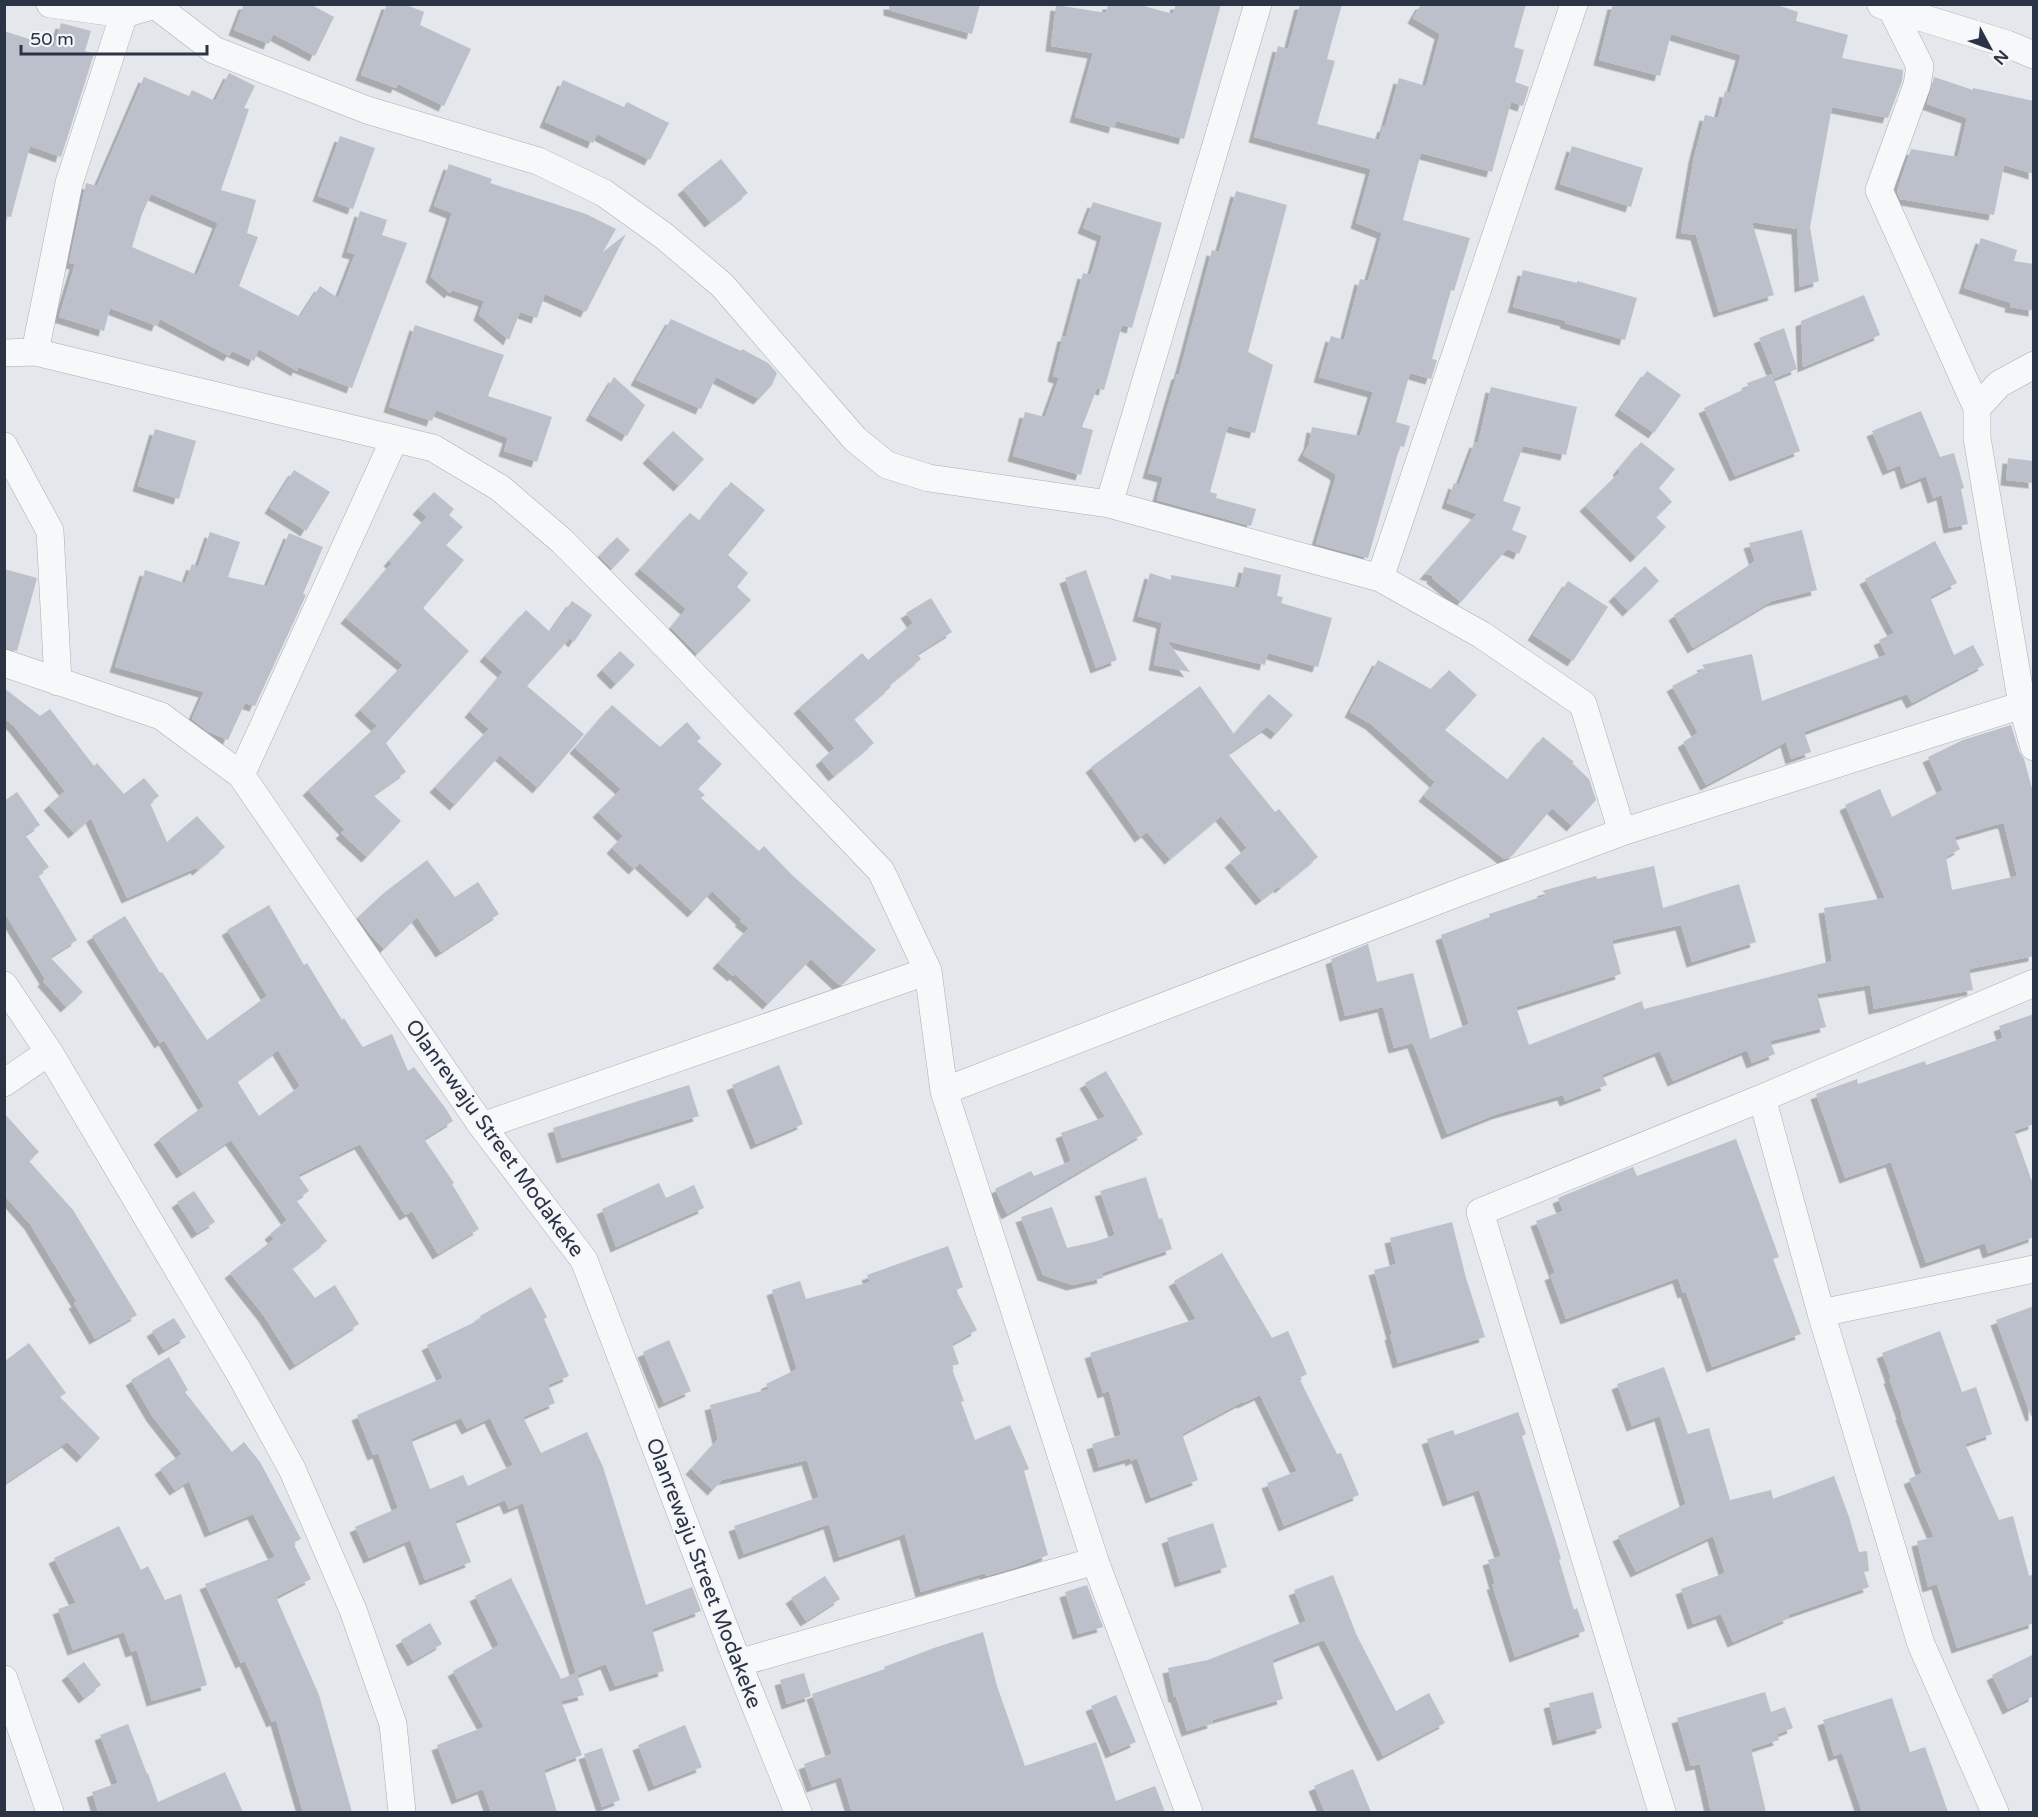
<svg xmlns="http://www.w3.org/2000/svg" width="2038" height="1817" viewBox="0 0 2038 1817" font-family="'Varela Round',sans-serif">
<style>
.building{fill:#bbc0ca;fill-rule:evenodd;filter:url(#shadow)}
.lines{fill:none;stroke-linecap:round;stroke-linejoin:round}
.minor-casing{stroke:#a9aeb7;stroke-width:28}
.minor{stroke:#f7f8fa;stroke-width:27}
.labels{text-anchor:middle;stroke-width:4.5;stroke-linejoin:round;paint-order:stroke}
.street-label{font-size:21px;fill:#2b3445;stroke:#f4f6f9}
</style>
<defs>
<filter id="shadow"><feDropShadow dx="-5.5" dy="5.5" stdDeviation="0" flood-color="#0004"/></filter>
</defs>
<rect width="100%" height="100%" fill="#e4e7ec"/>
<path class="building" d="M244,4h66l24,13 -19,39 -42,-22 -4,10 -35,-14z
M387,4h17l20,8 -4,13 51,24 -27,57 -46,-22 -2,4 -35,-13z
M889,4h91l-8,30 -83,-24z
M1108,4h29l36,10 3,-10h45l-37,135 -68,-18 -2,7 -39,-11 18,-64 -42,-7 5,-41 50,8z
M1300,4h42l-15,55 8,2 -18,63 62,16 4,-14 2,1 14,-49 27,8 14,-52 -27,-16 8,-14h105l-12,43 10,3 -9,32 14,5 -6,19 -12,-4 -19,70 -71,-19 -18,67 67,18 -16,53 -3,-1 -19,69 5,1 -6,19 -21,-6 -14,49 14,4 -6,21 -4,-1 -32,112 -52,-14 20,-68 -1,-2 -32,-19 6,-11 3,-17 48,9 13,-44 -54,-15 12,-41 13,4 16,-61 8,2 14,-48 -26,-10 15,-54 -117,-32 24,-91 10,3z
M1613,4h161l24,8 -2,9 52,14 -6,23 61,12 -1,11 -14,37 -56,-11 -22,120 9,54 -19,6 -3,-58 -45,-7 22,73 -55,17 -23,-77 -15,-2 13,-76 11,-42 13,3 7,-27 5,2 11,-38 -70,-21 -11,42 -61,-16z
M61,23l30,8 -6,20 9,3 -33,103 -31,-11 -19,71 -7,-1v-185l50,16z
M229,73l26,13 -11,22 5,1 -28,81 35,10 -9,33 11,4 -19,49 61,31 20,-31 18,12 17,-44 -8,-2 13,-41 27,9 -5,15 25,8 -55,145 -54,-21 -1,4 -38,-22 -5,12 -22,-10 -3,5 -69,-37 -3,7 -47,-18 -6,23 -45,-14 16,-53 -6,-1 17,-80 11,3 47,-109 45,19 3,-6 23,11zM151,194l67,29 -21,52 -65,-28 10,-33z
M1934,77l39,13v-2l61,13v73l-30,-9 -10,50 -94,-16 -3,-8 14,-42 47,8 9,-39 -40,-14z
M563,80l61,27 3,-5 42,21 -19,37 -53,-26 -4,9 -48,-21z
M340,136l35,12 -22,61 -35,-13z
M1572,146l71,22 -12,39 -71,-23z
M721,159l27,34 -38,29 -27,-33z
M449,164l43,15 -2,4 96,31 30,15 -13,23 23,-18 -40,78 -41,-18 -8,24 -17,-6 -11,28 -30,-25 5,-14 -32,-11 -2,3 -19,-16 21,-64 -18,-7z
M1236,191l51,14 -39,147 25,13 -18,68 -27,-7 -18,66 7,2 -1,4 40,11 -5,17 -94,-26 6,-23 -15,-4 29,-99h2l33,-124 7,2z
M1093,202l69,21 -30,105 -10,-3 -18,65 -7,-2 -15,39 11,3 -12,45 -68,-19 12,-44 20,5 14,-39 -6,-2 10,-40h3l17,-63 8,2 11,-39 -19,-8z
M1981,238l36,12 -3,11 20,3v47l-24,-4 1,-4 -47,-15z
M1523,270l54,13v-2l60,17 -12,42 -60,-17 1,-2 -53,-14z
M1864,295l16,40 -77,32 -2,-46z
M671,319l70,32 1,-2 26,14 9,10 -5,12 -13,14 -43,-22 -15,32 -65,-29z
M415,325l89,30 -16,41 64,21 -15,45 -33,-11 4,-13 -72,-28 -4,11 -43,-14z
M1784,328l13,41 -22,9 -16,-40z
M1647,371l34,24 -27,38 -34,-23z
M1772,374l28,77 -65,25 -31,-68 45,-21 -2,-4z
M614,377l31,28 -18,31 -36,-21z
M1491,387l86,20 -11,48 -43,-9 -20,55 18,6 -9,23 15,6 -8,18 -12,-5 -46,53 -29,-24 1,-2 -8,-2 52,-60 -30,-11 7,-20 5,2 16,-43 3,1z
M1921,411l19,46 14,-4 10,35 -3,1 7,35 -19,4 -7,-33 -9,3 -7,-22 -20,8 -6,-19 -12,5 -16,-39z
M155,429l41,12 -17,58 -41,-13z
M673,431l31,28 -25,27 -31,-28z
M1641,442l34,27 -16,19 13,14 -16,15 10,10 -30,30 -51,-51 35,-34 -2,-2z
M2008,458l26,3v22l-28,-3z
M294,470l36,22 -24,39 -36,-23z
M731,482l34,28 -37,45 20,18 -11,14 14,13 -54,54 -26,-26 15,-19 -46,-40 50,-56 10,8z
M434,492l20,17 -5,6 14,12 -17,18 18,15 -41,48 46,43 -83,92 20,29 -33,23 28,26 -34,36 -26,-24 4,-3 -37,-40 69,-64 -17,-16 43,-45 -57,-47 46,-55 -3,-2 38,-44 -9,-8z
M1802,530l15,60 -45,11 -79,47 -19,-33 81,-54 -6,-18z
M210,532l30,10 -12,35 39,9 22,-53 34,14 -20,47 3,1 -51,111 -10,-3 -17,37 -21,-9 -15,-12 12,-27 -89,-25 30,-97 40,13 7,-19 6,3z
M617,537l13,13 -18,19 -13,-13z
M1935,541l22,42 -27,14 24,58 19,-10 11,20 -72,38 -5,-9 -103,38 7,20 -20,7 -5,-17 -80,43 -23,-43 15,-9 -26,-47 33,-17 -3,-4 50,-11 10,47 124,-46 -7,-15 15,-7 -29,-54z
M1645,566l14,15 -31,30 -14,-15z
M1244,567l37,8 -4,21 6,1 -2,6 51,15 -14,49 -50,-14 -3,12 -98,-24 23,31 -36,-7 8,-42 -24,-7 12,-43 21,7v-5l68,13z
M4,569l33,9 -20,73 -13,-3z
M1086,570l31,90 -21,8 -31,-90z
M1568,581l40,26 -35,54 -40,-26z
M931,598l21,34 -35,22 4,5 -32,26 2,2 -37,32 20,24 -40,33 -13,-16 14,-12 -36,-40 63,-55 6,7 45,-37 -7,-10z
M572,601l20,14 -18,27 -4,-4 -43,48 57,48 -46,54 -38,-33 -45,50 -20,-18 54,-58 -19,-17 33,-40 -18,-16 41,-46 24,22z
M620,651l15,14 -19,19 -14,-14z
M1378,660l53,29 18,-19 28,25 -32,35 63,50 35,-43 31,25 -2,1 17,16 7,21 -24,26 -20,-18 -40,48 -8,3 -80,-63 11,-14 -64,-58 -21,-12z
M1200,686l34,48 35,-40 24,21 -17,19 -9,-7 -39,27 47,58 4,-3 39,48 -38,31 -1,-2 -18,14 -31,-38 17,-14 -26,-32 -51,43 -23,-27 -7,5 -49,-70z
M4,688l36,28 10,-7 44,57 3,-3 27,31 20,-16 15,18 -9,7 17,39 30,-26 28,31 -27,23 -2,-2 -69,30 -36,-80 -17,15 -25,-28 16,-14 -51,-65 -10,-8z
M612,705l48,42 27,-25 14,16 -4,3 25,23 -24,25 7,6 -4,3 58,53 5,-5 27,28 85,76 -33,34 -4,1 -28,-26 -43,45 -33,-30 -2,2 -15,-13 31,-35 -9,-7 2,-1 -30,-29 -19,21 -53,-49 -6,6 -22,-21 11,-12 -25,-24 23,-23 -46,-41z
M2011,725l8,26 5,8 10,37v160l-65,13 4,21 -99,19 -4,-24 -53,9 9,33 -56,14 5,13 -23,9 -5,-13 -74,31 -13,-30 -58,24 5,10 -42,16 -2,-6 -66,19 -50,20 -34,-91 -19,5 -11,-41 -38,9 -14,-57 37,-15 9,38 36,-9 17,66 39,-15 -28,-89 49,-18 -1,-3 58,-19 -5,-4 54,-15 1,3 57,-13 9,42 76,-24 17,58 -64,20 -11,-37 -69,15 9,34 -105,33 13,38 113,-44 2,8 188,-48 -8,-53 61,-10 -40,-93 35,-16 12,28 51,-27 -15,-33 35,-17zM2002,823l2,1 13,52 -65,14 -6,-33 14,-8 -6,-12z
M17,792l23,33 -15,10 24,32 -11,8 39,65 -27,17 33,35 -17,15 -23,-26 2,-2 -41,-67v-111z
M427,860l28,37 23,-15 21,32 -58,38 -24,-35 -33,32 -15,-16 -11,-16 27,-25z
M269,905l35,60 3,-2 35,57 2,-2 16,25 3,4 29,-13 16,37 6,-4 32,42 7,12 -29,18 30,44 -2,1 27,45 -41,25 -26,-43 -7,4 -45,-71 -62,31 11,16 -13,9 31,41 -35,27 23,30 20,-13 24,39 -64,41 -31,-49 -34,-43 44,-34 -4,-5 17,-14 -56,-80 -49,33 -23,-34 45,-33 -40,-66 -4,3 -68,-107 33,-20 35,57 2,-1 45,68 60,-44 -40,-66zM278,1050l22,36 -41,30 -22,-35z
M2034,1014v110l-20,7 20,56v50l-46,16 -3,-10 -59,20 -35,-101 -46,16 -29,-84 41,-15 1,5 67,-23 1,4 77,-27 -4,-12z
M779,1065l24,59 -47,20 -24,-59z
M1106,1071l37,63 -136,80 -12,-25 36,-18 3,5 37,-15 -10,-28 44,-16 -20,-34z
M689,1085l10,31 -137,42 -9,-30z
M4,1113l35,39 -10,9 44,49 64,105 -42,24 -21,-36 3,-1 -47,-78 -26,-29z
M1736,1139l43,118 -6,2 28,75 -89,33 -26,-75 -3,1 -5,-15 -112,41 -16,-44 5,-2 -19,-52 27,-10 -5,-13 75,-31 4,9z
M1146,1177l13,42 3,-1 10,31 -70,24 1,5 -31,7 -29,-10 -22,-58 31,-10 15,41 27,-6 21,-7 -15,-44z
M659,1183l7,15 28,-13 10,23 -88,39 -14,-38z
M194,1191l21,31 -18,11 -20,-31z
M1452,1222l14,56 19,59 -87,26 -8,-28 2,-1 -18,-64 22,-6 -6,-26z
M948,1246l15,41 -7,3 21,40 -25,14 7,20 -8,2 13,35 -3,1 14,38 35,-15 19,44 -5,2 24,84 -34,13 -28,8 -1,-3 -64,19 -16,-58 -66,23 -10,-33 -85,30 -10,-28 85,-29 -12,-37 -85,20 -9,10 -22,-21 27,-30 -8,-34 59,-16 -3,-5 31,-15 -25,-79 28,-9 6,18 64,-17 -3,-7z
M1222,1253l50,85 16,-7 19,43 -8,4 38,76 4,-1 18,42 -75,31 -17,-43 30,-12 -37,-76 -17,8 -1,-1 -60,32 16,46 -47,18 -14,-40 -6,3 -1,-3 -31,9 -7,-23 29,-9 -12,-44 -6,2 -13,-40 106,-34 -22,-38z
M531,1287l16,30 -3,2 25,57 -21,9 7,18 -32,14 18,36 46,-21 16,35 43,138 46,-18 9,24 -49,18 12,42 -49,15 -9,-22 -29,11 7,20 -23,6 21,54 -38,15 13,42h-66l-8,-23 -26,10 -20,-54 47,-18 -31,-56 46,-26 -24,-49 36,-18 50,101 15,-6 -53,-170 -14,6 -4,-9 -50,21 16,41 -46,18 -15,-40 -41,18 -14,-31 43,-19 -20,-55 -5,2 -16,-40 86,-37 -16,-33 54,-26 -1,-3zM461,1418l6,11 23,-11 23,47 -45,21 -5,-11 -33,14 -19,-50z
M2034,1306v109l-3,1 -35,-96z
M174,1318l12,19 -22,13 -12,-19z
M1940,1331l22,61 14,-5 16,47 -27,10 34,76 14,-4 16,60 5,-2v49l-77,25 -20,-64 -9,3 -11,-46 17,-4 -25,-58 13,-6 -21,-58 1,-1 -13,-36h2l-9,-25z
M669,1340l22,51 -27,12 -21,-51z
M29,1343l37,50 -6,4 40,41 -18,19 -15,-15 -63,42 1,-123z
M169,1357l19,33 -3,2 47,60 12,-10 16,20 41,77 -8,4 18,36 -35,18 43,98 33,117h-49l-27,-92 -4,2 -27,-61 -4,2 -36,-79 70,-27 -22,-43 -43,18 -21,-51 -14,9 -15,-21 22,-15 -30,-38 -21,-36z
M1664,1367l24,67 21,-6 21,72 41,-10 2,9 61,-23 15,41 10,35 8,-1 2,20 -5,1 5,15 -81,28 1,3 -56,24 -12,-28 -28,10 -12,-35 44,-16 -12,-37 -77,36 -18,-36 68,-32 -26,-88 -28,10 -15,-42z
M1518,1412l8,22 -4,2 34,106 5,17 -2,1 15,50 3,-2 8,23 -70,26 -23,-73h3l-7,-24 13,-4 -22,-66 -31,11 -21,-62 26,-9 2,5z
M1213,1523l14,44 -47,15 -13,-44z
M119,1526l22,44 7,-4 17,34 16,-6 26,91 -55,16 -15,-51 -6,2 -7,-20 -51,18 -15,-41 18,-6 -22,-45z
M1333,1575l24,61 39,75 33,-18 16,30 -62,33 -59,-116 -52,20 11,39 -71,21 1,3 -26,8 -11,-34h-2l-6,-29 40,-8 98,-39 -12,-31z
M825,1576l15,23 -34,22 -15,-23z
M1087,1585l16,42 -25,7 -13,-42z
M430,1623l12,21 -29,17 -12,-21z
M983,1632l14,54 28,80 71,-24 20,59 39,-15 10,26h-313l-11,-35 -29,10 -8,-23 28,-10 -20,-60 73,-25 -1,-2 50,-19z
M2034,1654v42l-26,13 -16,-34z
M84,1662l17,23 -17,13 -17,-23z
M804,1673l7,23 -24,8 -7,-24z
M1593,1692l9,36 -44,12 -9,-37z
M1765,1692l6,20 14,-5 8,21 -16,6 2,6 -28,9 15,63h-55l-11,-48 -9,2 -14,-48z
M1116,1695l20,47 -25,11 -20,-47z
M1892,1698l18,54 15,-5 23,65h-86l-20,-59 -8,3 -11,-36z
M128,1724l19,50 1,-1 10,29 67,-30 18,40h-145l-6,-20 26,-9 -18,-48z
M685,1725l17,42 -48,19 -16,-41z
M602,1748l18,52 -18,7 -18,-53z
M1353,1769l18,43h-46l-11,-26z"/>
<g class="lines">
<g class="minor-casing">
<path id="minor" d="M50,4l74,10 31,-9 59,45 153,60 171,51 66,32 60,43 58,49 133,154 32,26 42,13 180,26 271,74 102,57 101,69 39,128
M1881,5l126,39 27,11
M1891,8l29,58 -3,19 -38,105 98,218
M35,352l34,-169 55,-169
M4,353l31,-1 398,96 67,40 62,53 108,109 211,221 47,100 16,120 151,470 94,251
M2034,365l-35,19 -22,24v30l45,267 12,42
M4,446l46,85 8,151
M1109,504l149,-500
M1380,578l194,-574
M4,663l157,53 80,59 241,351 102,134 154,403 60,149
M241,775l153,-335
M4,985l45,67 191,322 52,95 61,141 40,114 9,88
M4,1083l45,-31
M944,1091l519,-200 159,-59 400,-127 12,1
M1762,1098l59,215 100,331 74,168
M482,1126l446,-155
M1821,1313l213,-44
M738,1663l357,-102
M4,1679l46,133
M1662,1812l-182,-600 282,-114 272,-115"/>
</g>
<use href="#minor" class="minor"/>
</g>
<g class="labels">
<g class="street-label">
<text transform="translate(495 1138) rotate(54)" y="7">Olanrewaju Street Modakeke</text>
<text transform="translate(704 1573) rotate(69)" y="7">Olanrewaju Street Modakeke</text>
</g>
</g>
<rect width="2038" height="1817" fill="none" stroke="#2b3445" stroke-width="12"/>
<g transform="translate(1990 48) rotate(131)" stroke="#f4f6f9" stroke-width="4.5" paint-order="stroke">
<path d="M0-4.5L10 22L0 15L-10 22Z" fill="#2b3445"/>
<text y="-9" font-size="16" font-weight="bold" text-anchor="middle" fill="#2b3445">N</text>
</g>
<path d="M21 45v9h186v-9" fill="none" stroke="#2b3445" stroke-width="3"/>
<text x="30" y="45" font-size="18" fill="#2b3445" stroke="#f4f6f9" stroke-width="4.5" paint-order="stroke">50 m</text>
</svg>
